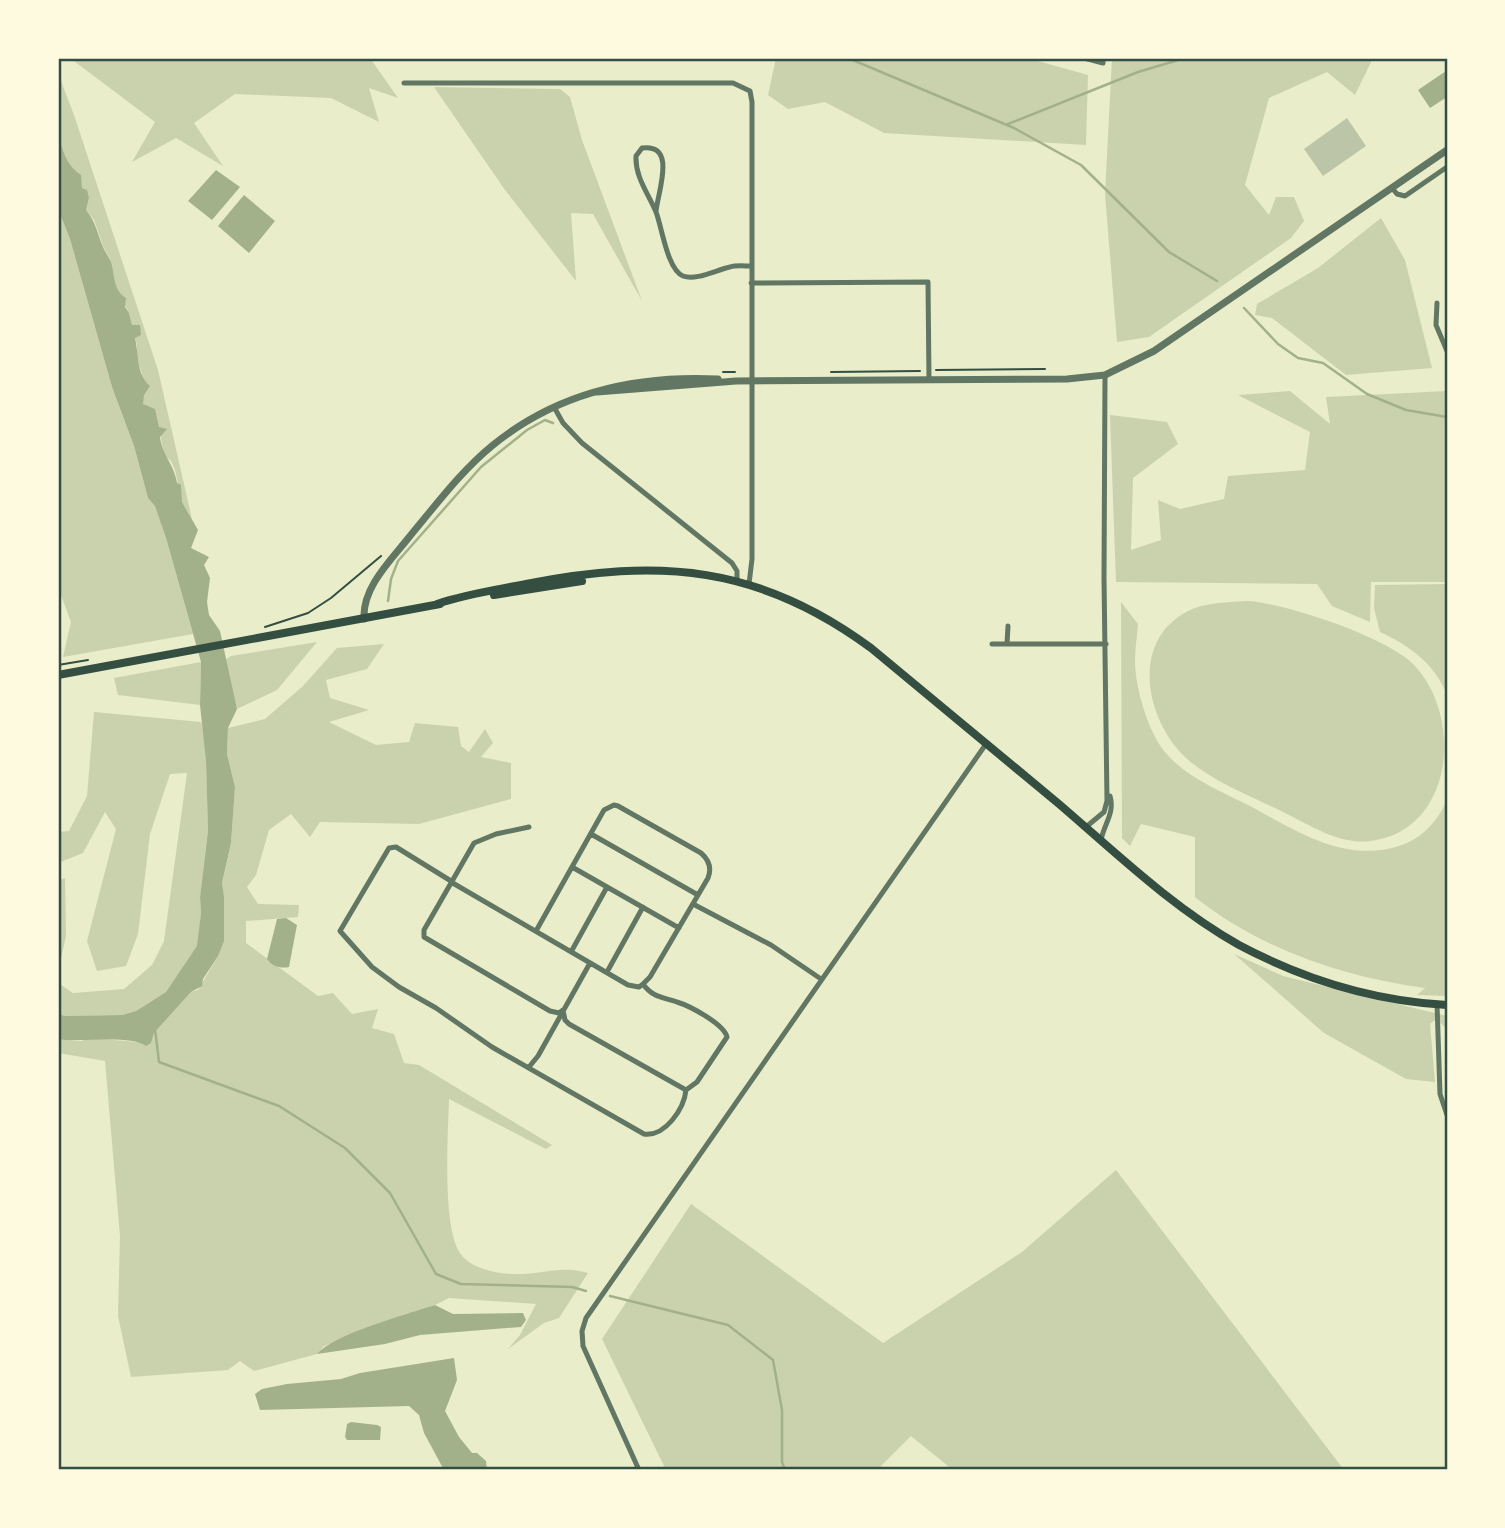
<svg xmlns="http://www.w3.org/2000/svg" width="1505" height="1528" viewBox="0 0 1505 1528" font-family="'Nunito Sans',sans-serif">
<style>
.green{fill:#cad2ad}
.water{fill:#a3b18a}
.lines{fill:none;stroke-linecap:round;stroke-linejoin:round}
.stream{stroke:#a3b18a;stroke-width:2.5}
.building{fill:#bcc5a7}
.path{stroke:#344e41;stroke-width:2}
.minor{stroke:#617663;stroke-width:5}
.tertiary{stroke:#617663;stroke-width:7}
.secondary{stroke:#344e41;stroke-width:8}
.neatline{fill:none;stroke:#344e41;stroke-width:2.5}
</style>
<rect width="100%" height="100%" fill="#e9edc9"/>
<path class="green" d="M70,58h300l28,40 -29,-10 10,34 -48,-24 -96,-4 -41,29 29,43 -47,-28 -44,24 23,-40z
M776,58h251l61,17 -2,70 -202,-12 -59,-31 -37,7 -20,-14z
M1112,58h261l-18,37 -28,-23 -58,26 -24,87 24,30 7,-18h18l10,24 -13,17 -142,99 -32,5 -12,-148z
M58,73l16,42 84,255 34,149 -10,-17 -7,-32 -4,-9 -7,-6 -5,-28 -4,-10 -12,-13 -1,-30 -5,-15v-14l-8,-32 -15,-29 -4,-25 -7,-13 -9,-26 -8,-10 3,-12 -7,-10 -5,-16c-25,-11 -19,-75 -19,-99z
M434,87l126,2 10,8 12,43 60,161 -49,-87 -22,-1 5,68 -71,-91z
M58,209l12,30 42,148 22,59 14,52 7,7 11,33 27,96 -130,23 8,-35 -13,-35z
M1381,218l24,42 27,108 -86,7 -74,-57 -17,-3 2,-11 61,-36z
M1290,391l40,33 -4,-27 121,-6v191h-76l-1,40 -38,-16 -15,-22 -201,-2 -6,-167 57,7 11,22 -45,34 -2,72 30,-10 -3,-40 22,9 44,-10 4,-23 77,-6 5,-38 -72,-37z
M1447,584v111c-12,-31 -38,-50 -67,-63l-6,-24 1,-23z
M1250,601c40,4 133,35 162,62 52,51 43,167 -41,178 -30,4 -58,-14 -84,-27 -35,-18 -79,-33 -106,-61 -37,-40 -49,-113 7,-142 18,-9 42,-9 62,-10z
M1121,602l17,22c-1,12 -3,25 -3,37 0,26 13,71 30,91 21,26 56,39 85,54 47,25 94,57 149,40 24,-8 38,-24 48,-46v196l-30,-1 8,-7c-82,-11 -165,-39 -230,-91v-60l-54,-13 -11,22 -8,-8z
M317,642l-40,48 -40,19 -12,-49 6,-4z
M384,644l-17,25 -41,11 4,18 39,12 -40,12 47,23 33,-3 6,-19 43,4 3,19 8,6 16,-23 8,14 -12,14 30,6v36l-92,25 -99,-2 -10,15 -19,-23 -22,16 -13,45 -9,12 11,17 41,1 -1,12 -52,4v22l72,53 15,-3 19,21 26,-5 -6,19 22,6 10,29 15,2 133,80 -6,4 -97,-50c-1,35 -7,127 11,154 9,15 37,21 54,21 28,1 45,-9 74,-1l-29,45 -15,5 -36,26 12,-14 16,-31 -87,-6 -14,7 -100,37 -11,4 -7,8 -63,17 -14,-10 -12,9 -97,7 -13,-61 2,-80 -15,-175 -47,-8v-14l23,2 8,-3 62,5 3,-10 37,-41 7,-2 20,-34 6,-60 -2,-12 9,-41 4,-56 -8,-33 1,-26 37,-9 38,-33 34,-38z
M201,662l-1,43 -82,-10 -4,-17z
M94,712l107,10 3,11 2,28 2,70 -8,66 1,16 -3,33 -32,46 -30,19 -14,4 -57,1 -7,-2v-31l15,10 51,-4 28,-24 12,-24 23,-168 -17,1 -20,60 -12,100 -12,32 -29,5 -10,-30 29,-112 -11,-17 -22,41 -25,10v-31l11,-1 18,-35z
M65,878l1,58 -8,36v-91z
M1234,954l49,22 164,40v13l-11,-10 -6,5 5,58 -29,-3 -82,-46z
M1116,1170l228,300h-391l-42,-34 -34,34h-211l-64,-131 89,-135 192,139 139,-91z"/>
<path class="water" d="M1446,71l1,26 -17,11 -12,-18z
M58,134c5,17 8,31 23,41l1,13 5,2 2,8 -3,12c10,12 11,23 17,37 2,5 6,10 8,15 4,14 2,28 15,36l-1,9 4,6 3,12h8l1,10 -6,3c4,17 1,36 15,48l-6,9 -1,9 12,5 4,18 8,2 -7,8c2,18 14,27 17,46l4,2 1,17 16,28 -7,18 18,9 -5,8 6,13 -3,24 2,13 11,16 17,78 -9,19 -1,26 8,33 -4,56 -9,40 2,13v45l-6,15 -15,23 -1,7 -11,6 -37,41 -3,10 -5,3c-16,-12 -66,-3 -88,-7v-25l7,2 57,-1 14,-4 30,-19 31,-46 4,-33 -1,-16 8,-66 -2,-70 -6,-56 1,-43 -35,-124 -11,-32 -7,-8 -14,-52 -22,-59 -42,-148 -12,-30z
M216,170l24,17 -28,33 -24,-19z
M244,195l31,26 -26,32 -31,-27z
M286,918l11,7 -8,42c-9,2 -17,-1 -22,-8l10,-40z
M435,1305l18,9 70,-1 3,7 -5,7 -101,8 -35,9 -68,10c17,-20 91,-40 118,-49z
M454,1358l3,22 -12,31 14,26 13,16h5l9,8 1,9h-43l-20,-37 -5,-18 -10,-9 -149,4 -5,-16 7,-5 25,-5 54,-5 19,-6z
M351,1422l26,3 4,2 -1,13h-33l-2,-3 2,-13z"/>
<g class="lines">
<path class="stream" d="M848,58l166,70 67,37 88,87 48,29
M1008,124l130,-52 47,-14
M1244,308l34,36 20,14 25,5 44,31 39,16 41,7
M388,601l3,-22 7,-18 83,-94 46,-37 18,-10 8,3
M155,1029l4,33 120,44 66,42 45,45 46,81 25,10 111,3 14,4
M610,1296l118,29 45,35 9,50v52l3,8"/>
</g>
<path class="building" d="M1347,118l19,28 -43,30 -19,-27z"/>
<g class="lines">
<path class="path" d="M936,370l109,-1
M723,372h12
M831,372l89,-1
M265,627l43,-14 23,-15 50,-42
M58,665l30,-5"/>
<path class="minor" d="M1084,58l19,5v-5
M404,83h329l17,8 2,11v457l-3,25
M1392,188l5,6 8,2 42,-29
M656,212c1,-18 22,-69 -14,-64l-6,8c-1,21 12,37 20,56 6,15 11,57 27,64 13,5 33,-6 47,-9 6,-2 14,-1 21,-1
M751,283l177,-1 1,98
M1437,303l-1,22 11,26
M554,407l9,16 19,20 150,120 5,8v10
M1008,626l-1,18h99
M992,644h15
M529,827l-33,7 -22,9 -50,87v7l126,74 9,2 4,-3
M1086,827l18,-15 3,-11 -3,-223 1,-203
M591,834l107,61
M1101,840c3,-16 14,-27 9,-44
M572,867l107,61
M451,881l-55,-34 -7,1 -49,83 32,36 27,20 37,21 56,39 152,87c21,3 40,-25 42,-44l11,-8 30,-45c-3,-13 -37,-31 -50,-35 -14,-5 -24,-4 -34,-18
M451,882l177,103 11,2 4,-3
M693,904l78,41 50,34
M536,931l68,-121 10,-5 4,1 83,47c8,7 11,15 7,25l-58,99 -7,7
M571,952l36,-65
M607,972l36,-65
M1437,1004l3,90 7,21
M563,1010l2,10 4,4 117,66
M529,1067l9,-11 52,-93
M639,1470l-56,-124 -1,-15 4,-13 400,-574"/>
<path class="tertiary" d="M597,392l139,-11 331,-2 38,-4 49,-24 293,-201
M364,619c-2,-32 28,-60 46,-83 26,-31 51,-65 83,-91 65,-53 143,-70 225,-66"/>
<path class="secondary" d="M494,595l88,-14
M437,604c29,-10 59,-14 89,-20 133,-26 233,-19 345,64 62,52 125,104 188,156 57,49 114,104 180,141 64,34 136,56 208,60
M58,675l382,-71"/>
</g>
<rect width="1505" height="1528" fill="none" stroke="#fefae0" stroke-width="119"/>
<rect x="60" y="60" width="1386" height="1408" class="neatline"/>
</svg>
